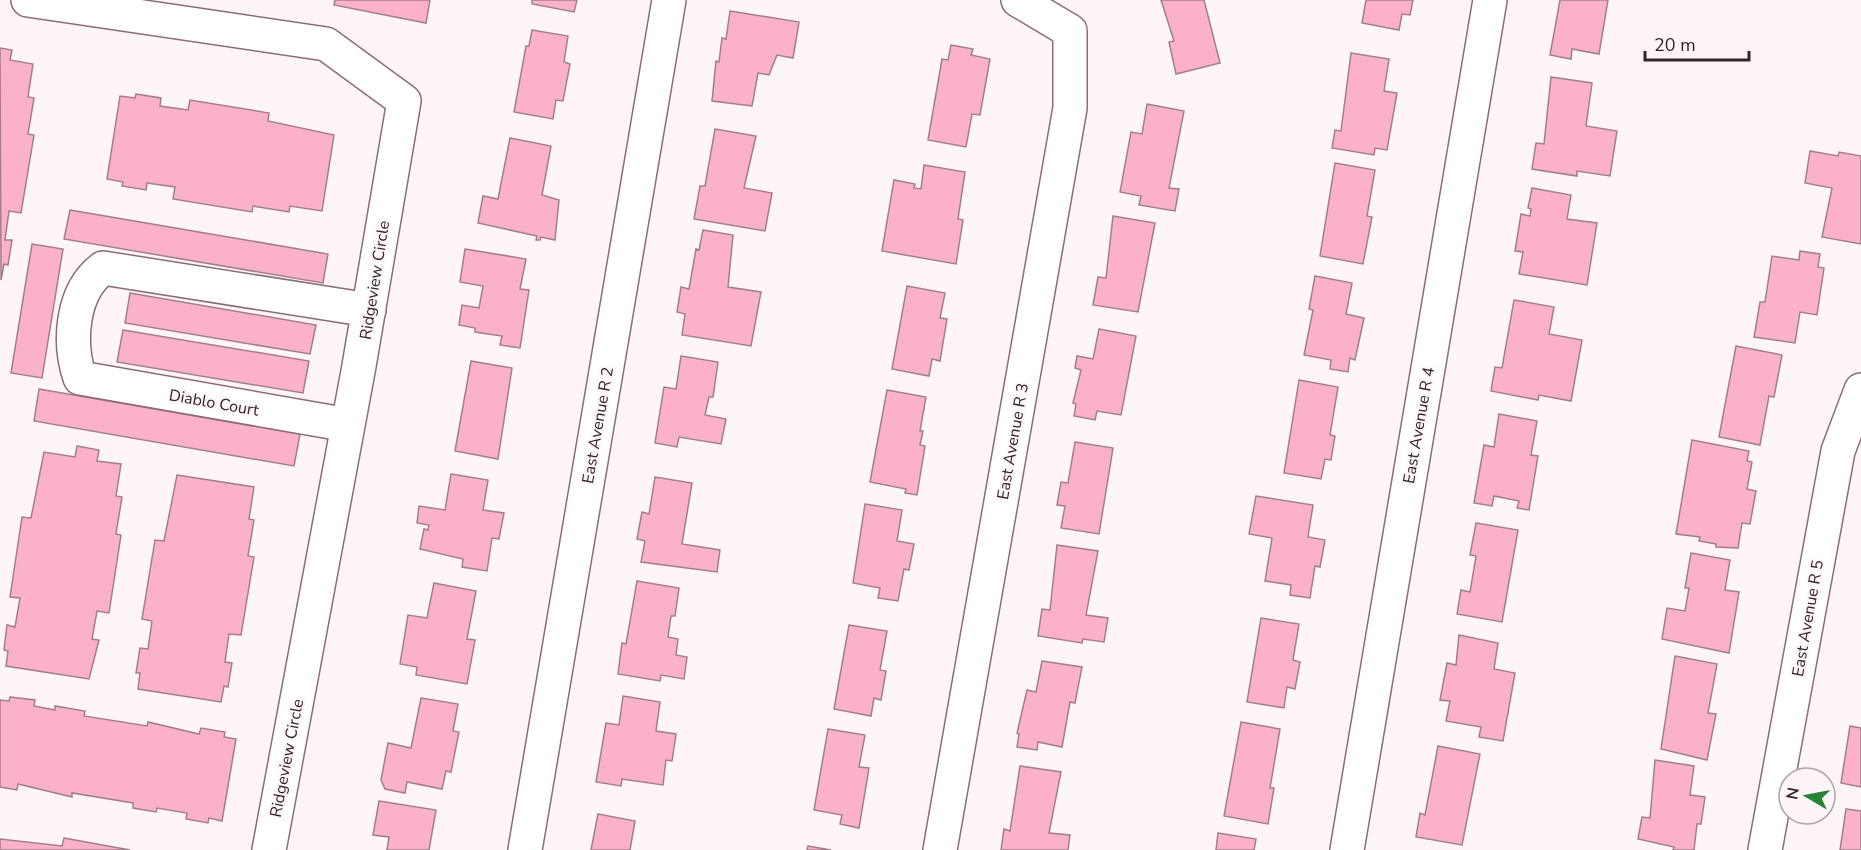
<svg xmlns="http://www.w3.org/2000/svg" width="1861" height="850" viewBox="0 0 1861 850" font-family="'Nunito Sans',sans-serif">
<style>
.building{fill:#fcb1ca;stroke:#a17f8a;stroke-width:1.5}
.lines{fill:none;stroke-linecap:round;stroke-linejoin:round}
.minor-casing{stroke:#8d6c77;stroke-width:36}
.minor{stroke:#fff;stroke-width:33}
.labels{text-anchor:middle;stroke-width:4.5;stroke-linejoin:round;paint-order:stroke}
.street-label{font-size:16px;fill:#322429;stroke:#fdf5f7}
</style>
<rect width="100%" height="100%" fill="#fdf5f7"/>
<path class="building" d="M335,0h95l-4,23 -92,-18z
M532,0h45l-3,12 -42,-8z
M1161,0h43l16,63 -44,11 -7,-32 5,-1z
M1366,0h47l-3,15 -8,-1 -3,16 -37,-7z
M1560,0h48l-9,54 -27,-5 -1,10 -21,-4z
M730,11l69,11 -6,36 -16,-3 -8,20 -11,-2 -6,33 -40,-5 4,-40 3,1 3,-24 4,1z
M532,30l36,6 -4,26 6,2 -7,37 -7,-1 -3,19 -39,-7 12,-66h3z
M951,45l22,4 -2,6 19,4 -10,56 -8,-1 -6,33 -38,-7 14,-81 6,1z
M0,48l12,2 -2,10 23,4 -5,33 6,1 -6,36 6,1 -13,78 -12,-2 -4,29h7l-4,25 -4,-1 -3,16z
M1351,53l38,6 -5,32 13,2 -10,57 -12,-2 -1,7 -42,-7 3,-18 6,1z
M1551,77l41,6 -6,43 31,5 -7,45 -33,-5v5l-45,-7 4,-26 8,1z
M136,94l25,4 -1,8 28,4 2,-10 79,13 -1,8 66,14 -12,76 -32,-5 -1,6 -36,-6 -1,6 -79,-13 2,-12 -28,-4 -1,7 -24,-4 1,-4 -16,-3 13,-83 15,2z
M1147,104l37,7 -15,77 10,1 -4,22 -36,-6 2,-9 -21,-4 11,-60 11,2z
M715,129l41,7 -12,52 28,5 -7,38 -71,-12 6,-33h5z
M510,138l41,8 -9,49 17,5 -4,40 -14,-3 -1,3h-4l1,-4 -59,-13 5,-27 15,3z
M1810,151l28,5 1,-4 22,4v88l-39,-7 10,-49 -27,-5z
M1335,163l40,7 -8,46 5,1 -9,47 -43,-8z
M924,165l41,7 -7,47 5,1 -7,44 -74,-13 12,-71 21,4 -1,4 7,1z
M1532,188l39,7 -4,24 30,4 -10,62 -68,-11 4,-22 -8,-1 6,-37 9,2 1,-7 -3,-1z
M70,210l258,44 -5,29 -259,-44z
M1113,216l42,7 -17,89 -45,-7 5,-28 8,1z
M703,230l30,5 -5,52 33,5 -10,54 -69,-11 3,-21 -8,-2 4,-25 8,2 7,-40 3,1z
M32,244l31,5 -21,129 -31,-5z
M465,249l61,10 -6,30 9,1 -9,58 -20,-3 2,-9 -27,-4v-4l-16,-3 3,-20 17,3 4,-22 -23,-4z
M1800,251l20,3 -2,13 6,1 -7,47 -17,-3 -5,31 -41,-6 6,-35h5l7,-46 27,4z
M1315,276l37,7 -6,31 18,4 -9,42 -5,-2 -2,14 -18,-3 1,-9 -27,-5 9,-45 -4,-1z
M907,286l38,7 -5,25 7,1 -7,42 -8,-2 -3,17 -37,-7z
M130,293l186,32 -6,29 -185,-31z
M1514,300l40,7 -5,27 33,6 -11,61 -32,-6 -1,5 -47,-9 4,-24 7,1z
M1099,329l37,7 -15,79 -24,-4 -2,9 -21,-4 2,-12 -3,-1 8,-33 -6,-2 2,-12 16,3z
M123,330l186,31 -6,32 -186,-31z
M1736,346l46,9 -8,42 -5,-1 -9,49 -41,-8z
M681,356l37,6 -5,35h-4l-4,18 21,4 -5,25 -42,-7 -2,10 -22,-4 9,-56 12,2z
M471,361l41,7 -14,91 -43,-8z
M1299,380l39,7 -8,48 5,1 -4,24 -6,-1 -4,20 -37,-6z
M39,389l261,45 -6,32 -260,-45z
M887,390l39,7 -6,34h3l-3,14 5,1 -8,49 -12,-2 1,-4 -36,-7z
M1499,414l38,7 -6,34 7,1 -9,54 -12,-2 2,-7 -25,-5 -2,10 -18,-3 10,-58 10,2z
M1692,440l57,11 -2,10 5,1 -5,27 9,2 -6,33 -8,-1 -4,25 -22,-1v-3l-17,-3 1,-4 -24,-3z
M1075,442l38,6 -14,86 -38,-6 4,-22 -8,-1 4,-23 7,1z
M77,446l22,4 -2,11 24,3 -5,32 6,1 -6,37 5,1 -12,78 -12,-2 -5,28 7,1 -10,39 -83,-13 2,-15 -4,-1 3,-25 8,2 5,-29 -10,-1 12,-80 9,1 13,-66 31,5z
M451,474l37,6 -5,30 21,3 -5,26 -7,-1 -5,33 -25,-4 1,-8 -43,-10 4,-20 4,1 1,-5 -12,-2 2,-17 26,4z
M177,475l77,12 -5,32 5,1 -6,36 6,1 -13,78 -12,-1 -4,28 7,1 -4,24 -4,-1 -3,16 -83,-13 2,-16h-4l4,-25 8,1 4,-28 -10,-2 13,-79 9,1z
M655,477l37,6 -10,61 38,6 -3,22 -76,-10 4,-21 -8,-2 5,-27 7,2z
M1256,496l57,9 -5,32 17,3 -5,27 -5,-1 -5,32 -20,-3 1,-10 -26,-4 7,-43 -23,-4z
M865,504l37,6 -5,31 17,3 -5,26 -5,-1 -6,32 -20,-3 2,-10 -27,-5z
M1476,523l42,7 -16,92 -45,-8 4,-24 9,2 6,-36 -6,-1z
M1057,545l41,6 -12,64 22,3 -4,24 -21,-3 -1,4 -44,-7 4,-27 8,1z
M1691,553l39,7 -5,30 14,2 -10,61 -67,-14 5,-31 18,3 4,-23h-4z
M637,581l42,7 -4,28h-4l-3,21 10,2 -2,16 11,2 -3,22 -23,-4 -1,6 -42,-7 4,-31 4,1z
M434,583l42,8 -9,48 8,1 -8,44 -51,-9 1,-8 -17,-3 8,-49 19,3z
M1261,618l38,6 -6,36 7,2 -5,27 -8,-2 -3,21 -37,-6z
M849,625l38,6 -7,39 6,1 -5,29 -7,-2 -3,18 -37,-7z
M1459,635l39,8 -4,26 21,4 -12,68 -24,-4 2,-10 -35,-6 4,-20 -10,-1 7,-37 9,2z
M1675,656l42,8 -9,49 8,1 -9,46 -46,-11z
M1042,661l40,6 -7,36 -5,-1 -8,45 -24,-5 -1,8 -20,-3 2,-13 -2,-1 10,-43 9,2z
M623,696l37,6 -4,29 20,3 -4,27 -6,-1 -3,25 -41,-6 -1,7 -25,-4 10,-59 13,2z
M10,697l25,3 -1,6 21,4v-4l30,5 -1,5 63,10 1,-4 51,12 2,-6 24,4 -1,5 12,2 -14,82 -13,-3 -1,5 -22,-4 1,-6 -30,-5 -1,4 -23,-4v-5l-61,-10v4l-54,-13 -1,6 -17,-3v-87l9,1z
M421,698l37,6 -5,27 6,1 -8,40 -5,-1 -4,18 -35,-7 -2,11 -20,-4 -4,-9 7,-37 23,5z
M1241,722l39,7 -10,59h4l-6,36 -44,-8z
M1850,726l11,2v59l-20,-4z
M828,729l37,6 -6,32 10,1 -10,60 -19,-4 2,-9 -28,-5z
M1438,746l42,8 -18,91 -46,-8 4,-24 5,2z
M1655,760l39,6 -4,29 15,2 -4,27h-4l-3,26h-21l1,-3 -36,-8 4,-22 8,1z
M1020,766l41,6 -12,61 21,2 -2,15h-67l3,-21 6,2z
M379,801l57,9 -7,40h-42l2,-13 -16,-2z
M1846,809l15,2v39h-21z
M598,814l37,7 -5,29h-39z
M1218,833l38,6 -2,11h-38z
M64,838l66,12h-130v-11l62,7z
M808,846l23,4h-24z"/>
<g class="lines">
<g class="minor-casing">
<path id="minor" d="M28,0l298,44 78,57 -45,265 -90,484
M348,425l-268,-47c-12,-35 -9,-86 23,-110l266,42
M525,850l144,-850
M940,850l130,-742v-77l-52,-31
M1347,850l143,-850
M1765,850l73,-399 23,-61"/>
</g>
<use href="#minor" class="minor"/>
</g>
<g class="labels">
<g class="street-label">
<text transform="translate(374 280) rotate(-81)" y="6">Ridgeview Circle</text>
<text transform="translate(214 402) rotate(10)" y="6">Diablo Court</text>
<text transform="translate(597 425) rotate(-80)" y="6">East Avenue R 2</text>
<text transform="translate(1418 425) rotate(-80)" y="6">East Avenue R 4</text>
<text transform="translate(1012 441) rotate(-80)" y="6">East Avenue R 3</text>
<text transform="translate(1807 618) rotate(-80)" y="6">East Avenue R 5</text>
<text transform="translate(286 758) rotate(-79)" y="6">Ridgeview Circle</text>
</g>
</g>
<g transform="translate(1807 796) rotate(280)"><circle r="28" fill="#fdf5f7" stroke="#aca1a5" stroke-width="1.5"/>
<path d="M0-4.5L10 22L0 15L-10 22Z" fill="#248538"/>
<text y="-9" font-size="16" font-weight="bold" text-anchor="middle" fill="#322429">N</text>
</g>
<path d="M1645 51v9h104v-9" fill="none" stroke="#322429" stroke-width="3"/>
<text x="1654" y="51" font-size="18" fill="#322429" stroke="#fdf5f7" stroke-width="4.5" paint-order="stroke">20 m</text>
</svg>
